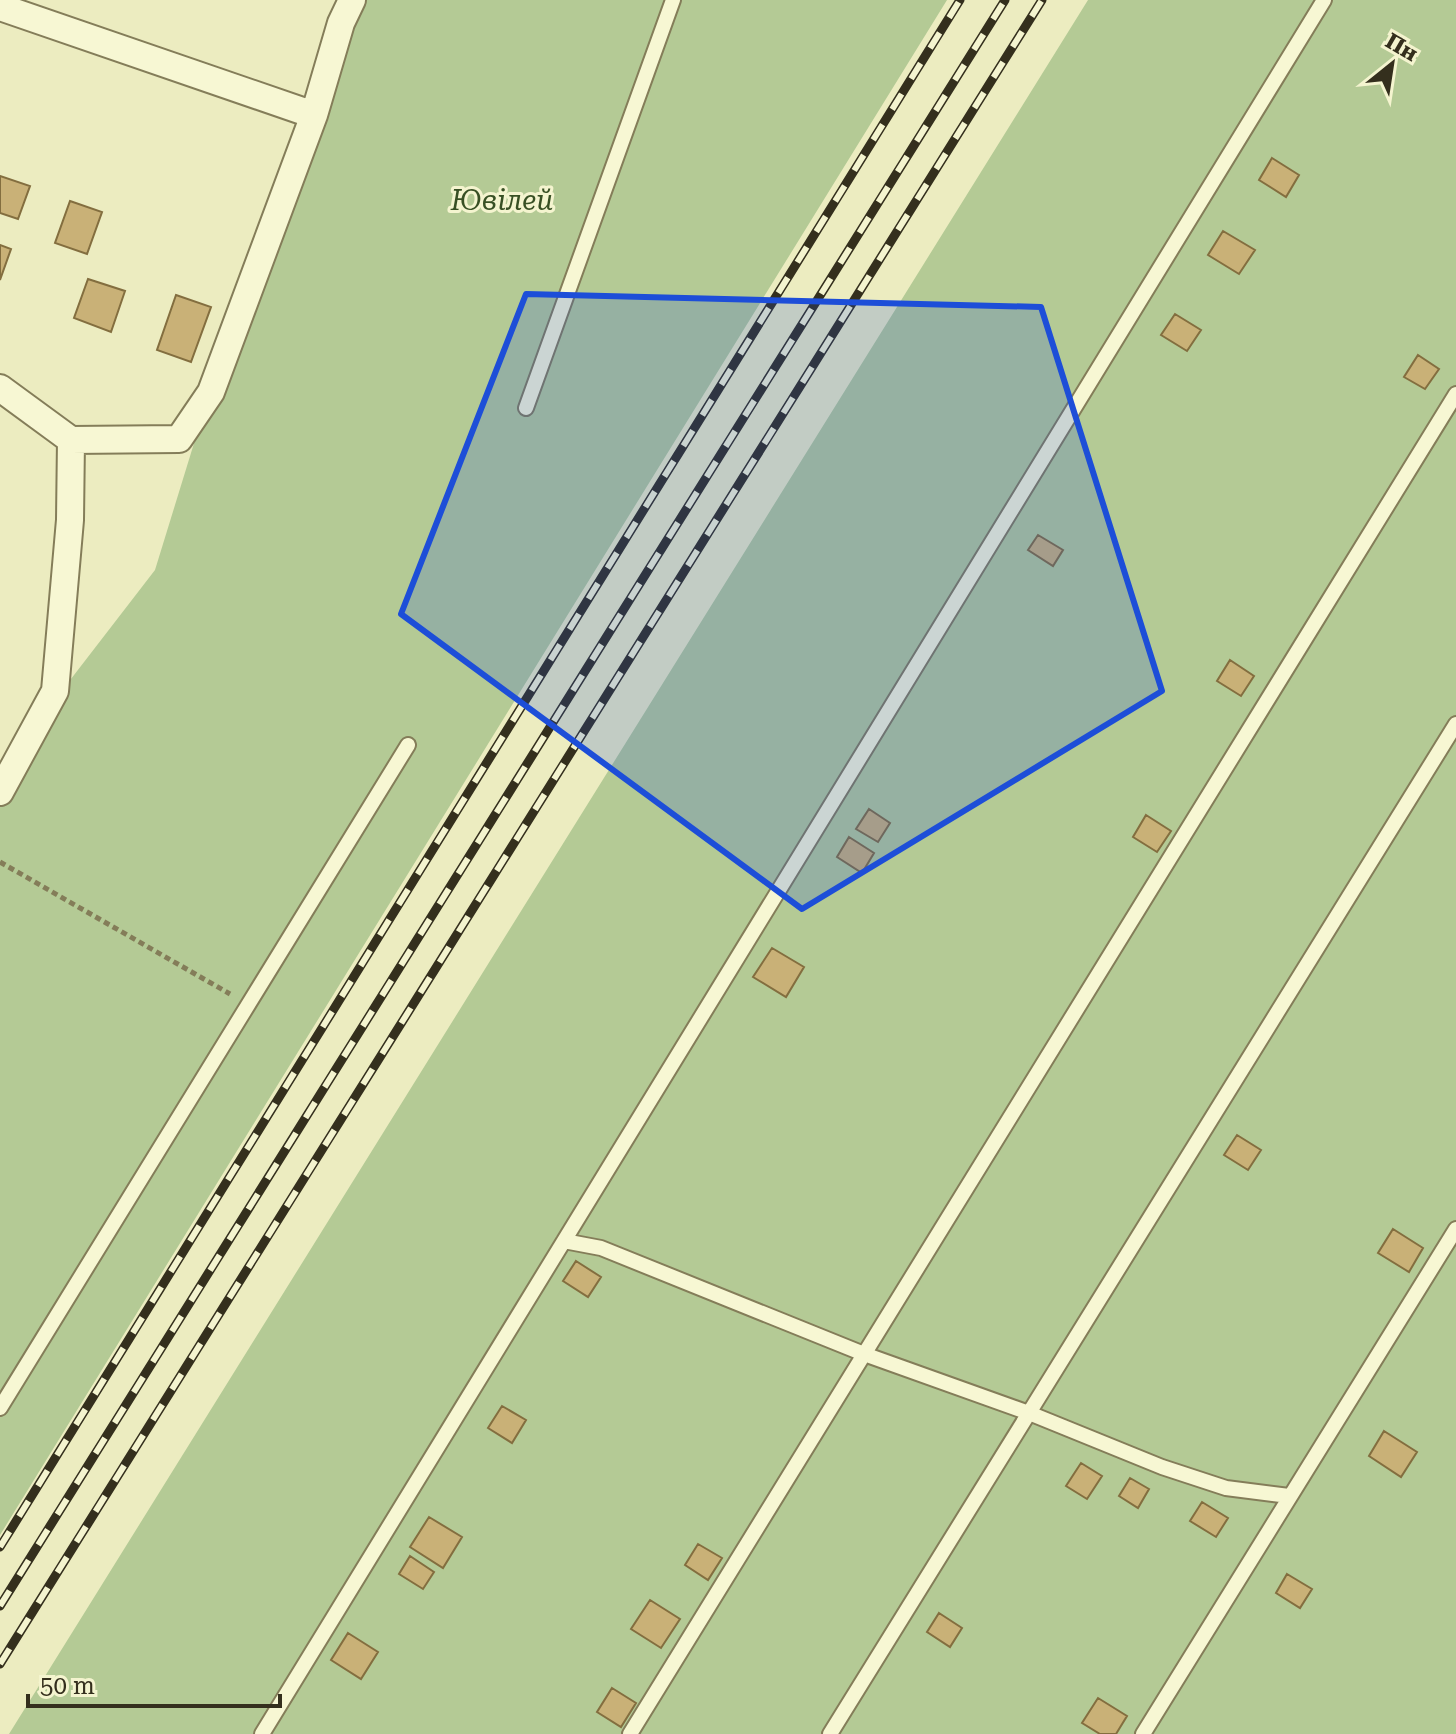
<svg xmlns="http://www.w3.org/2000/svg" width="1456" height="1734" viewBox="0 0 1456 1734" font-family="'Roboto Serif',serif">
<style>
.green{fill:#b4ca95}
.building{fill:#c9b177;stroke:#836e3f;stroke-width:2}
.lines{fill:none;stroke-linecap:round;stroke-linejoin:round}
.lane-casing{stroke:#847d59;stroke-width:18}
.street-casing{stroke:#847d59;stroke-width:30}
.path{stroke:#847d59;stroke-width:5;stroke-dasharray:6 4;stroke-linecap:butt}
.lane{stroke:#f7f7d3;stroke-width:14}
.street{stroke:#f7f7d3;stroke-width:26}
.rail-casing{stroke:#342f1d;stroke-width:9}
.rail{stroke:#f4f4cf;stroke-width:6;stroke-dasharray:18;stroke-linecap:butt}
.marked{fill:#1d4ed8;fill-opacity:0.2;stroke:#1d4ed8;stroke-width:6;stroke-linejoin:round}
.labels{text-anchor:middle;stroke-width:6;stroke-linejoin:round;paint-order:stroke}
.park-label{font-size:28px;font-style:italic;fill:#385024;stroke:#f4f4cf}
</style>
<rect width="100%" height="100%" fill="#ececc0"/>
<path class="green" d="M357,0h590l-947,1535v-731l64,-116 91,-118 44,-143z
M1088,0h368v1734h-1447z"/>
<path class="building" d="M1272,158l27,17 -13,22 -27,-17z
M0,176l30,10 -12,33 -18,-6z
M70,201l32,11 -15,42 -32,-11z
M1223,231l32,19 -16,24 -31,-19z
M0,245l11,4 -11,31z
M88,279l37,12 -14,41 -37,-14z
M176,295l35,12 -20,55 -34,-12z
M1175,314l26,16 -14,21 -26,-16z
M1418,355l21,14 -14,20 -21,-12z
M1038,535l25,15 -10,16 -25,-16z
M1230,660l24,16 -13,20 -24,-15z
M869,809l21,14 -12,19 -22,-13z
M1146,815l25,16 -14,21 -24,-15z
M849,837l25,16 -12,20 -25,-16z
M772,948l32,19 -18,30 -33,-20z
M1237,1135l24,15 -13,20 -24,-15z
M1393,1229l30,19 -14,24 -31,-19z
M576,1261l25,16 -13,20 -25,-16z
M502,1406l24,14 -14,23 -24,-15z
M1384,1431l33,21 -16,25 -32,-21z
M1081,1463l21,13 -15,23 -21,-13z
M1130,1478l19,11 -11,19 -19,-12z
M1202,1502l26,16 -12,19 -26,-16z
M429,1517l33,20 -19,31 -33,-21z
M698,1544l24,14 -14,22 -23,-15z
M410,1556l24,16 -11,17 -24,-15z
M1287,1574l25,15 -12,19 -24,-15z
M650,1600l30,19 -19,29 -30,-19z
M939,1613l23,15 -12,19 -23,-15z
M348,1633l30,19 -17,27 -30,-19z
M612,1688l24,15 -15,24 -24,-15z
M1098,1698l29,18 -11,18h-16l-18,-11z"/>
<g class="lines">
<g class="lane-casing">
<path id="lane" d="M526,408l147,-408
M564,1241l37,7 263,106 165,59 133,54 64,21 63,8
M0,1408l408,-663
M262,1734l1062,-1734
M630,1734l826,-1340
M830,1734l626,-1010
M1143,1734l313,-505"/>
</g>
<g class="street-casing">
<path id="street" d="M0,7l314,108
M0,388l71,52
M71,440l108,-1 32,-47 103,-277 27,-92 11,-23
M0,792l55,-101 15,-171 1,-80"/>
</g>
<path class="path" d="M0,862l230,132"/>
<use href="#lane" class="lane"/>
<use href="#street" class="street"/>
<g class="rail-casing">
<path id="rail" d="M0,1547l960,-1547
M0,1606l1005,-1606
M0,1664l1042,-1664"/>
</g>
<use href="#rail" class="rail"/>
</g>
<path class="marked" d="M526,294l515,13 121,384 -360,218 -401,-295z"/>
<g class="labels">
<g class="park-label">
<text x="502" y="210">Ювілей</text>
</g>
</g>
<g transform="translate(1392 64) rotate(30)" stroke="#f4f4cf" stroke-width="6" paint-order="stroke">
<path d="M0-6L14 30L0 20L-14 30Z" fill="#342f1d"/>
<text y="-12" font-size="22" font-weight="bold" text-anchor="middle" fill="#342f1d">Пн</text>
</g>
<path d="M28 1694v12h252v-12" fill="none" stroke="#342f1d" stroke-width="4"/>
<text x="40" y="1694" font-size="24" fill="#342f1d" stroke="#f4f4cf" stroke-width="6" paint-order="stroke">50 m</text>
</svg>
